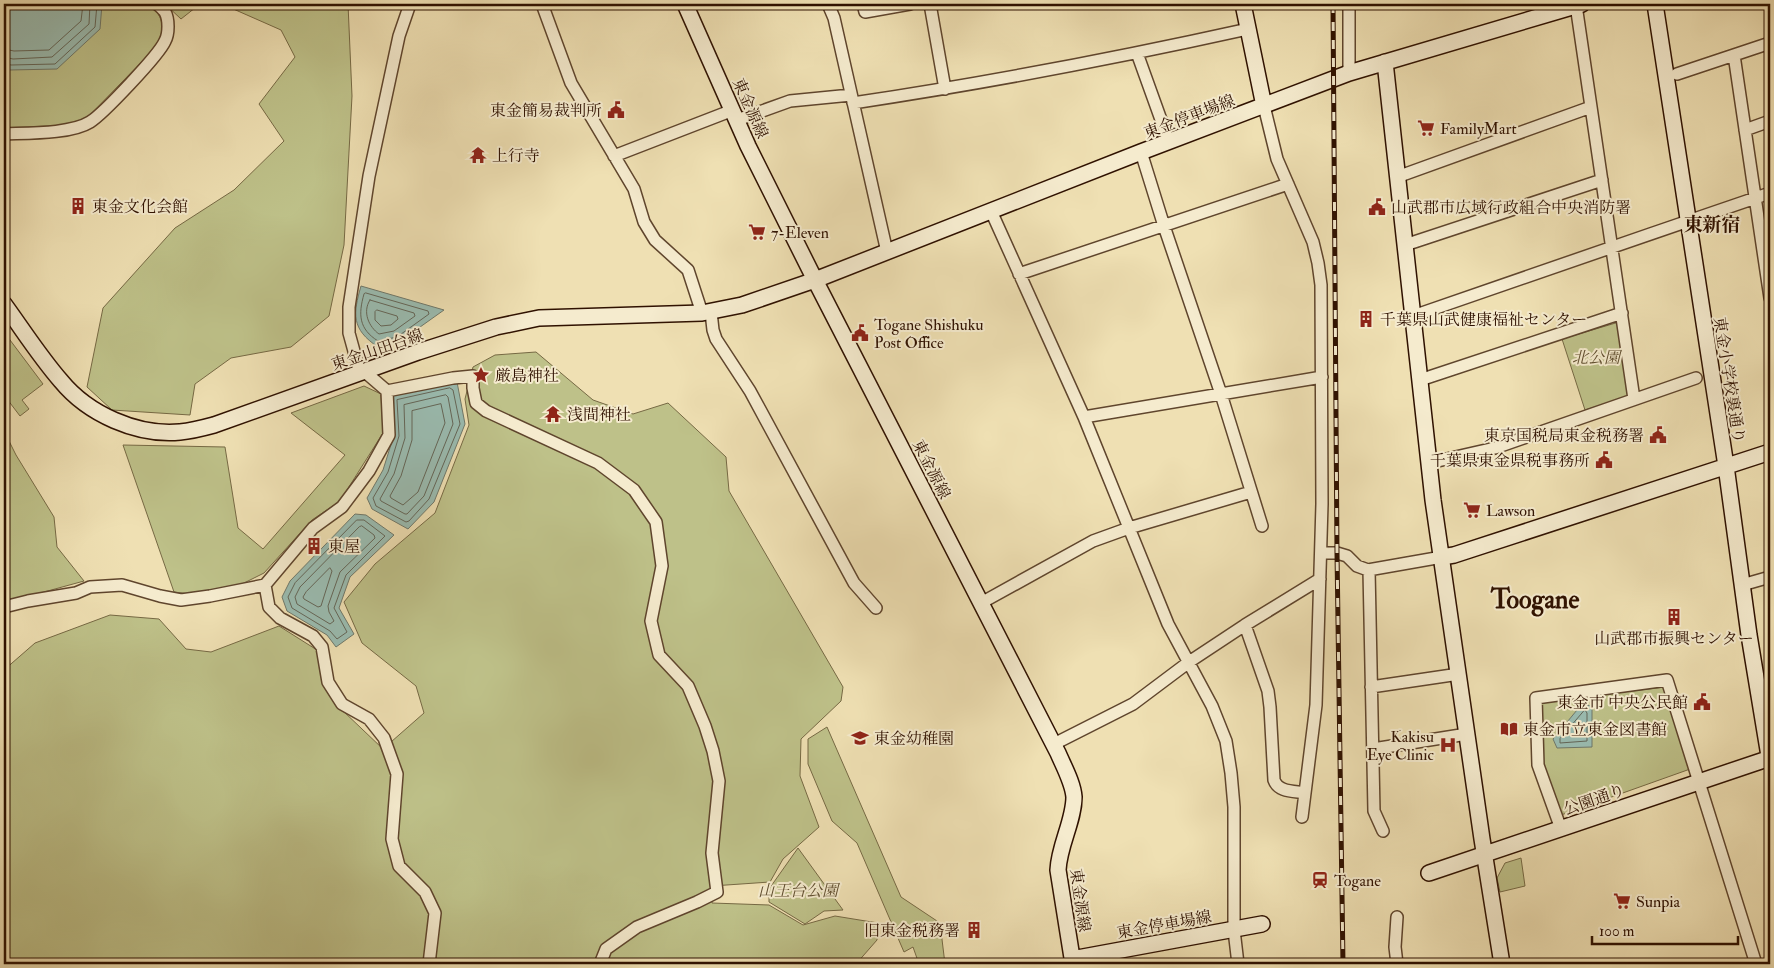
<svg xmlns="http://www.w3.org/2000/svg" width="1774" height="968" viewBox="0 0 1774 968" font-family="'IM FELL Double Pica','Noto Serif JP',serif">
<style>
.green{fill:#bec189;stroke:#766944}
.water{fill:#9abcb1;stroke:#6f786a}
.lines{fill:none;stroke-linecap:round;stroke-linejoin:round}
.shore{stroke:#646658;stroke-width:1}
.street-casing{stroke:#5f452d;stroke-width:14}
.secondary-casing{stroke:#2f1100;stroke-width:18}
.street{stroke:#f5ebce;stroke-width:11}
.secondary{stroke:#f5ebce;stroke-width:15}
.rail-casing{stroke:#2f1100;stroke-width:5}
.rail{stroke:#f5ebce;stroke-width:3;stroke-dasharray:9;stroke-linecap:butt}
.labels{text-anchor:middle;stroke-width:4;stroke-linejoin:round;paint-order:stroke}
.street-label{font-size:16px;fill:#2f1100;stroke:#f5ebce}
.poi-label{font-size:16px;fill:#2f1100;stroke:#f5ebce;text-anchor:start}
.park-label{font-size:16px;font-style:italic;fill:#614f30;stroke:#f5ebce}
.quarter-label{font-size:19px;font-weight:bold;fill:#2f1100;stroke:#f5ebce}
.town-label{font-size:26px;font-weight:bold;fill:#2f1100;stroke:#f5ebce}
</style>
<rect width="100%" height="100%" fill="#efe0b3"/>
<filter id="stains"><feTurbulence type="fractalNoise" baseFrequency=".004" numOctaves="4"/><feColorMatrix values="0 0 0 0 .2 0 0 0 0 .09 0 0 0 0 .02 0 0 0 .5 -.17"/></filter>
<radialGradient id="worn" r=".72"><stop offset=".6" stop-color="#630" stop-opacity="0"/><stop offset="1" stop-color="#630" stop-opacity=".3"/></radialGradient>
<path class="green" d="M4,4h145c16,14 16,25 7,43l-69,71 -19,7 -64,3z
M165,4h35l-19,15z
M222,4h126l4,92 -8,149 -15,71 -38,31 -60,11 -36,26 -5,31 -78,-5 -25,-23 16,-79 72,-80 59,-38 50,-49 -25,-37 36,-47 -14,-27z
M1619,322l10,74 -44,14 -23,-71z
M4,332l39,52 -21,16 7,9 -9,7 -16,-21z
M536,352l57,48 40,14 35,-11 58,54 3,34 114,196 -2,14 -40,38 -1,37 19,51 -36,32 -13,23 -58,4v17l57,2 34,20 32,-9 43,7 -1,17 -21,24h-852v-294l31,-27 75,-28 49,4 27,30 25,3 68,-26 38,24 5,32 19,27 42,40 41,-36 -8,-27 -54,-43 -18,-41 31,-38 60,-51 34,-88 -4,-26 8,-32 22,-12z
M364,386l17,8 2,39 -43,68 -28,19 -48,53 -48,24 -42,-5 -51,-147 102,2 13,81 25,21 82,-94 -54,-42z
M4,431l12,24 38,62 3,30 27,34 -80,22z
M1665,687l28,81 -132,47 -19,-52 -2,-61z
M827,727l74,170 39,26 5,41h-26l-6,-17 -9,5 -47,-109 -25,-22 -24,-57v-25z
M798,848l45,62 -19,1 -19,13 -36,-22v-13z
M1521,858l4,28 -25,6 -3,-14 8,-15z"/>
<path class="water" d="M4,4h98l-2,25 -43,40 -47,1 -6,-3z
M361,286l83,24 -45,32 -21,5c-27,-18 -25,-33 -17,-61z
M457,382l8,42 -31,78 -26,27 -36,-20 -5,-11 16,-28 11,-35 -2,-40z
M355,514l11,1 28,20 -44,42 -11,31 15,26 -18,13 -9,-12 -40,-24 -5,-14 8,-16z
M1582,704l10,2v41l-35,1 -4,-9z"/>
<g class="lines">
<path class="shore" d="M4,49l10,2 35,-1 32,-29 2,-17
M4,57l9,2 39,-2 37,-33 1,-20
M4,63l7,2 44,-1 40,-37 2,-23
M366,293l62,18 1,3 -32,23 -19,4c-19,-12 -20,-26 -14,-47z
M370,300l44,13 1,3 -21,15 -15,3c-10,-7 -17,-22 -9,-34z
M377,310l20,6 1,3 -7,6 -10,1 -6,-6v-8z
M450,388l3,2 7,34 -31,75 -20,22 -3,1 -30,-16 -3,-8 15,-26 11,-36 -2,-36z
M446,395l2,2 5,27 -29,72 -17,18h-2l-24,-13 -1,-2 14,-25 11,-36 -1,-33z
M441,404l4,19 -27,69 -15,13 -12,-7 -1,-2 11,-20 11,-36v-29z
M357,520h7l21,16 -39,39 -12,33 13,24 -10,7 -7,-8 -38,-23 -4,-11 7,-14z
M362,526l12,9 1,3 -35,34 -12,34 1,6 5,9 -4,3 -33,-20 -2,-7 5,-10 59,-60z
M330,568l2,3 -11,35 -3,1 -14,-8 -1,-2 3,-5z
M1585,710l2,3v28l-27,2v-4z"/>
<g class="street-casing">
<path id="street" d="M542,4l29,79 63,106 10,33 11,18 33,30 14,43
M828,4l6,14 53,234
M863,4l2,8 45,-8
M930,4l15,85
M1349,4v69
M1576,5l58,394
M1137,53l32,89
M1734,55l36,243
M1677,74l93,-31
M853,103c133,-20 264,-45 395,-74
M1264,106l13,53 36,83 5,21 3,22 1,219 -6,201 -14,112
M737,120l53,-19 61,-6
M1745,130l25,-9
M4,134c23,-1 67,0 86,-12 13,-8 69,-67 75,-81 4,-7 4,-22 0,-29 -2,-3 -6,-6 -8,-8
M1141,152l23,74 57,168 41,132
M614,156l119,-46
M1397,177l194,-70
M991,211l93,206 84,207 44,82 14,35 5,32 3,34v123l4,34
M1405,245l197,-65
M1019,274l269,-90
M711,312l2,18 3,9 34,52 104,192 22,25
M1413,316c119,-42 238,-82 357,-123
M360,373l-11,-40v-26l20,-131 30,-140 11,-32
M1420,380l202,-67
M387,391l66,-13 20,-2v12l3,15 10,8 112,52 36,27 22,32 6,44 -11,55 8,34 29,31 17,40 8,25 6,30 -7,72 5,39 -20,10 -60,25 -31,22 -6,15
M1084,417l238,-40
M1429,463l66,-15 201,-70
M1321,553h16l10,3 10,10 11,4 74,-13
M1369,570l5,241 9,20
M265,585l4,22 11,11 33,18 9,11 6,35 14,22 27,15 15,19 13,36 -5,65 7,27 26,26 10,21 -6,51
M1742,585l28,-8
M981,603l112,-62 36,-13 122,-36
M4,607l24,-6 48,-8 14,-6 32,-2 38,11 21,4 29,-4 55,-11 48,-57 29,-21 27,-36 20,-36 -2,-44 -22,-19
M1245,625l23,66 2,16 4,73c4,12 19,11 31,13
M1371,687l88,-13
M1054,744l79,-40 56,-42 56,-37 75,-46
M1373,749l94,-15
M1561,829l-23,-64 -2,-67 131,-18 89,284
M1397,964l-2,-17 2,-30"/>
</g>
<g class="secondary-casing">
<path id="secondary" d="M685,4l63,142 67,134 243,473c6,14 15,30 16,44 0,24 -15,48 -16,73l15,94
M1243,4l21,102
M1655,4l71,462 23,169 21,127
M1385,62l48,438 49,339 20,125
M4,304c19,26 36,53 57,77 27,33 76,55 119,51 11,-1 23,-4 34,-7l204,-73 78,-25 43,-9 163,-5 40,-8 73,-25 326,-128 208,-79 233,-69
M1442,557l12,-2 316,-103
M1429,873l341,-115
M1072,959l190,-35"/>
</g>
<use href="#street" class="street"/>
<use href="#secondary" class="secondary"/>
<g class="rail-casing">
<path id="rail" d="M1333,4l4,549 6,411"/>
</g>
<use href="#rail" class="rail"/>
</g>
<defs>
<g id="civic-bare" transform="scale(1.35)"><path d="M-.6-6.5H3V-4.5H.6V-3L4-1V1h2V6H-6V1h2V-1L-.6-3ZM-1.2 2.5V6h2.4V2.5Z" fill="#8f2418" stroke="#f5ebce" stroke-width="2.5" paint-order="stroke"/></g>
<g id="supermarket-bare" transform="scale(1.35)"><path d="M-6-5.5h2.5l.6 2H6L4.5 2H-2.5L-4.4-4H-6ZM-1.5 3.2a1.3 1.3 0 1 0 .1 0ZM3 3.2a1.3 1.3 0 1 0 .1 0Z" fill="#8f2418" stroke="#f5ebce" stroke-width="2.5" paint-order="stroke"/></g>
<g id="temple-bare" transform="scale(1.35)"><path d="M0-6L5-2H3V0L6.5 2.5H4V6H1.5V3h-3V6H-4V2.5H-6.5L-3 0V-2H-5Z" fill="#8f2418" stroke="#f5ebce" stroke-width="2.5" paint-order="stroke"/></g>
<g id="building-bare" transform="scale(1.35)"><path d="M-4-6H4V6H1V3H-1V6H-4ZM-2.5-4.3h1.7v1.8h-1.7ZM.8-4.3h1.7v1.8H.8ZM-2.5-1h1.7V.8h-1.7ZM.8-1h1.7V.8H.8Z" fill="#8f2418" stroke="#f5ebce" stroke-width="2.5" paint-order="stroke"/></g>
<g id="sight-bare" transform="scale(1.35)"><path d="M0-6L1.8-2.2L6-1.7L2.9 1.2L3.7 5.4L0 3.3L-3.7 5.4L-2.9 1.2L-6-1.7L-1.8-2.2Z" fill="#8f2418" stroke="#f5ebce" stroke-width="2.5" paint-order="stroke"/></g>
<g id="library-bare" transform="scale(1.35)"><path d="M-6-4Q-3-5.5-.7-3.5V5Q-3 3-6 4ZM6-4Q3-5.5 .7-3.5V5Q3 3 6 4Z" fill="#8f2418" stroke="#f5ebce" stroke-width="2.5" paint-order="stroke"/></g>
<g id="school-bare" transform="scale(1.35)"><path d="M0-5L7-2L0 1L-7-2ZM-4 1L0 2.5L4 1V4Q0 6-4 4Z" fill="#8f2418" stroke="#f5ebce" stroke-width="2.5" paint-order="stroke"/></g>
<g id="hospital-bare" transform="scale(1.35)"><path d="M-5-5h3v3.5h4V-5h3V5h-3V1.5h-4V5h-3Z" fill="#8f2418" stroke="#f5ebce" stroke-width="2.5" paint-order="stroke"/></g>
<g id="station-bare" transform="scale(1.35)"><path d="M-3-6H3Q5-6 5-4V2Q5 4 3 4L4.5 6H3L1.5 4h-3L-3 6H-4.5L-3 4Q-5 4-5 2V-4Q-5-6-3-6ZM-3.5-4v3h7v-3ZM-3.5 1v1.5H-2V1ZM2 1v1.5H3.5V1Z" fill="#8f2418" stroke="#f5ebce" stroke-width="2.5" paint-order="stroke"/></g>
</defs>
<g fill-rule="evenodd">
<use href="#civic-bare" x="616" y="110"/>
<use href="#supermarket-bare" x="1426" y="128"/>
<use href="#temple-bare" x="478" y="155"/>
<use href="#building-bare" x="78" y="206"/>
<use href="#civic-bare" x="1377" y="207"/>
<use href="#supermarket-bare" x="757" y="232"/>
<use href="#building-bare" x="1366" y="319"/>
<use href="#civic-bare" x="860" y="333"/>
<use href="#sight-bare" x="481" y="375"/>
<use href="#temple-bare" x="553" y="414"/>
<use href="#civic-bare" x="1658" y="435"/>
<use href="#civic-bare" x="1604" y="460"/>
<use href="#supermarket-bare" x="1472" y="510"/>
<use href="#building-bare" x="314" y="546"/>
<use href="#building-bare" x="1674" y="617"/>
<use href="#civic-bare" x="1702" y="702"/>
<use href="#library-bare" x="1509" y="729"/>
<use href="#school-bare" x="860" y="738"/>
<use href="#hospital-bare" x="1448" y="745"/>
<use href="#station-bare" x="1320" y="880"/>
<use href="#supermarket-bare" x="1622" y="901"/>
<use href="#building-bare" x="974" y="930"/>
</g>
<g class="labels">
<g class="street-label">
<text transform="translate(751 108) rotate(66)" y="6">東金源線</text>
<text transform="translate(1189 116) rotate(-21)" y="6">東金停車場線</text>
<text transform="translate(377 349) rotate(-19)" y="6">東金山田台線</text>
<text transform="translate(1730 380) rotate(81)" y="6">東金小学校裏通り</text>
<text transform="translate(932 469) rotate(63)" y="6">東金源線</text>
<text transform="translate(1594 799) rotate(-19)" y="6">公園通り</text>
<text transform="translate(1081 900) rotate(82)" y="6">東金源線</text>
<text transform="translate(1164 924) rotate(-10)" y="6">東金停車場線</text>
</g>
<g class="poi-label">
<text x="602" y="116" text-anchor="end">東金簡易裁判所</text>
<text x="1440" y="134">FamilyMart</text>
<text x="492" y="161">上行寺</text>
<text x="92" y="212">東金文化会館</text>
<text x="1391" y="213">山武郡市広域行政組合中央消防署</text>
<text x="771" y="238">7-Eleven</text>
<text x="1380" y="325">千葉県山武健康福祉センター</text>
<text x="874" y="330">Togane Shishuku<tspan x="874" dy="18">Post Office</tspan></text>
<text x="495" y="381">厳島神社</text>
<text x="567" y="420">浅間神社</text>
<text x="1644" y="441" text-anchor="end">東京国税局東金税務署</text>
<text x="1590" y="466" text-anchor="end">千葉県東金県税事務所</text>
<text x="1486" y="516">Lawson</text>
<text x="328" y="552">東屋</text>
<text x="1674" y="644" text-anchor="middle">山武郡市振興センター</text>
<text x="1688" y="708" text-anchor="end">東金市 中央公民館</text>
<text x="1523" y="735">東金市立東金図書館</text>
<text x="1434" y="742" text-anchor="end">Kakisu<tspan x="1434" dy="18">Eye Clinic</tspan></text>
<text x="874" y="744">東金幼稚園</text>
<text x="1334" y="886">Togane</text>
<text x="1636" y="907">Sunpia</text>
<text x="960" y="936" text-anchor="end">旧東金税務署</text>
</g>
<g class="park-label">
<text x="1596" y="363">北公園</text>
<text x="798" y="896">山王台公園</text>
</g>
<g class="quarter-label">
<text x="1712" y="231">東新宿</text>
</g>
<g class="town-label">
<text x="1535" y="608">Toogane</text>
</g>
</g>
<rect width="1774" height="968" fill="none" stroke="#efe0b3" stroke-width="20"/>
<rect x="5" y="5" width="1764" height="958" fill="none" stroke="#2f1100" stroke-width="2.5"/>
<rect x="10" y="10" width="1754" height="948" fill="none" stroke="#2f1100"/>
<path d="M1592 936v8h146v-8" fill="none" stroke="#2f1100" stroke-width="2.5"/>
<text x="1599" y="936" font-size="15" fill="#2f1100" stroke="#f5ebce" stroke-width="4" paint-order="stroke">100 m</text>
<rect width="100%" height="100%" filter="url(#stains)"/>
<rect width="100%" height="100%" fill="url(#worn)"/>
</svg>
